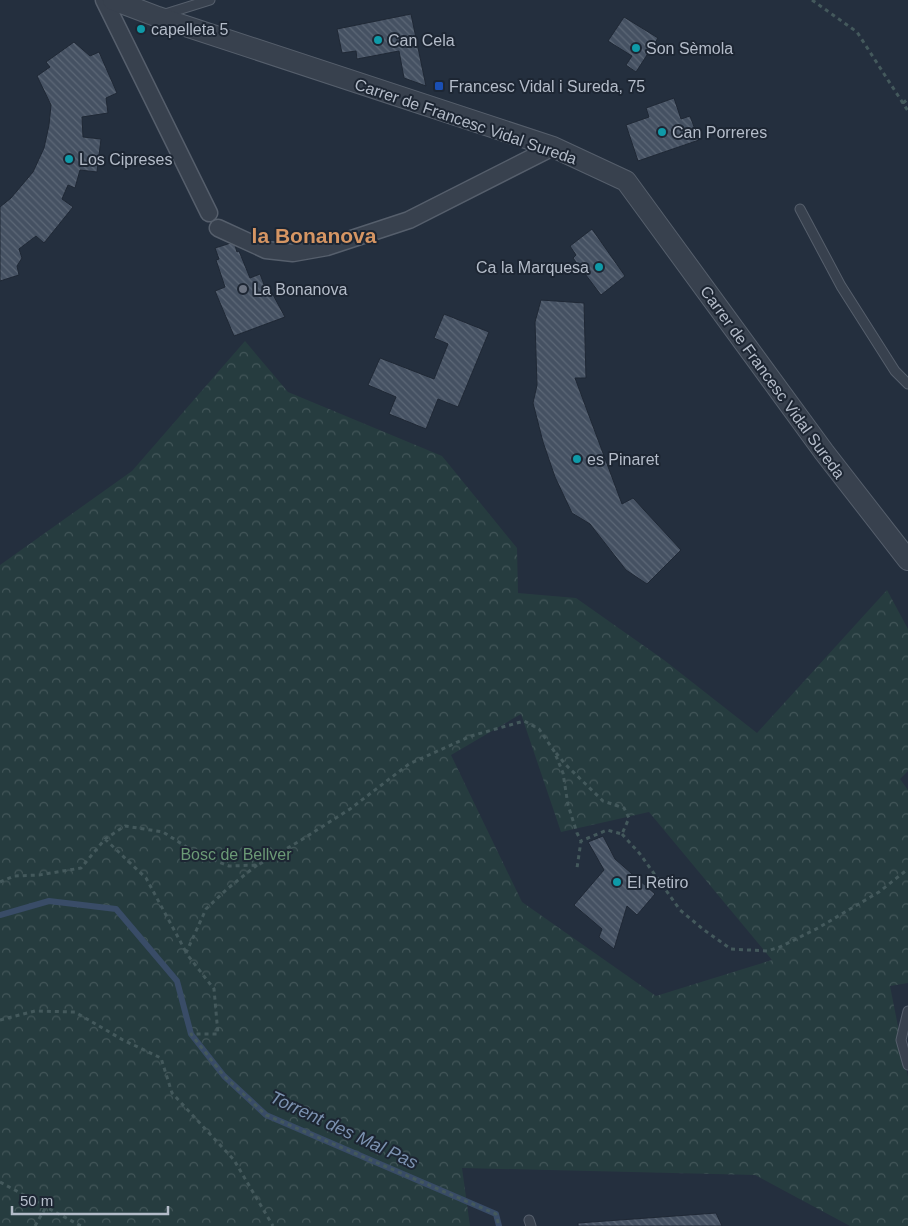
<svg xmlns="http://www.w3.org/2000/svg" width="908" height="1226" viewBox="0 0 908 1226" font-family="Helvetica,sans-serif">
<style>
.forest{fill:url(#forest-crowns);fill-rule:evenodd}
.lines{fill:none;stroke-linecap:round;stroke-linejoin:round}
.stream{stroke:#394c67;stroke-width:6}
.building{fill:url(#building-back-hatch);stroke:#1f2835}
.service-casing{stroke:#565f6c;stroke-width:11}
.minor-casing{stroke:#565f6c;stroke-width:19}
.tertiary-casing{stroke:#565f6c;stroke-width:22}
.path{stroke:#44595c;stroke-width:3;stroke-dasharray:4 4;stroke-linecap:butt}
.service{stroke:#38414e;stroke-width:9}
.minor{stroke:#38414e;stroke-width:16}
.tertiary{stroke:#38414e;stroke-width:20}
.culture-dot{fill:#0f9aa8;stroke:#1d2633;stroke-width:2}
.transit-dot{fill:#1a4fb4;stroke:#1d2633;stroke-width:2}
.worship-dot{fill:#6b7280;stroke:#1d2633;stroke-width:2}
.labels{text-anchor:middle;stroke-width:4;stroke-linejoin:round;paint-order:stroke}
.poi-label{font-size:16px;fill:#b4bcc9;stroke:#1d2633;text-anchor:start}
.street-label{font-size:16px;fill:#b4bcc9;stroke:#1d2633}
.park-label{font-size:16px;fill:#6b9a76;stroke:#1d2633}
.water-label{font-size:18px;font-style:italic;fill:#7c92b1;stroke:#1d2633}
.district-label{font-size:21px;font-weight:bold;fill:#d59563;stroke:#1d2633}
</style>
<defs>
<pattern id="forest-crowns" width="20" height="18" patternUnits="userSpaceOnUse" patternTransform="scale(1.25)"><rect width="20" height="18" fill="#263c3f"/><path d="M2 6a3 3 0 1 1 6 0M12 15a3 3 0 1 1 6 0" fill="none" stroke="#435659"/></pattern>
<pattern id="building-back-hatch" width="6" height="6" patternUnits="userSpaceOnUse" patternTransform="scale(1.25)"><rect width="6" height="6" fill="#455162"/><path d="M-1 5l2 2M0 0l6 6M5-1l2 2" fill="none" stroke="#5d6877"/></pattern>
</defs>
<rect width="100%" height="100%" fill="#242f3e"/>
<path class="forest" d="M245,341l43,51 154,64 75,92 1,45 58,5 88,62 93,73 130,-143 21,39v142l-8,8 8,11v193l-18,3 18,91v149h-58l-95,-51 -293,-7 8,58h-470v-661l132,-94zM521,714l40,118 88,-20 123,148 -116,36 -134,-94 -71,-147z"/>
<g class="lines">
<path class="stream" d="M0,915l49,-14 67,8 61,72 14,53 33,42 42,39 230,99 3,12"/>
</g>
<path class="building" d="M411,14l15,72 -22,-8 -5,-27 -42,8 -1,-8 -14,2 -5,-24z
M624,17l34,21 -22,34 -10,-7 6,-9 -24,-15z
M74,42l16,14 9,-4 18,41 -11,5 2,15 -26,4 1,20 18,2 -4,33 -17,-2 -5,18 -7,-3 -6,14 11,8 -29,36 -8,-7 -17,13 3,9 -5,8 2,9 -19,6v-74l11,-9 22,-26 11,-24 5,-23 2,-20 -14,-29 13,-9 -4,-5z
M674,98l7,21 9,-3 9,24 -61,21 -12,-36 23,-8 -3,-9z
M592,229l33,47 -24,19 -28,-37 3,-3 -6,-9z
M234,242l3,10 2,-1 11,27 10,-4 8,21 4,-2 13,24 -51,19 -19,-45 10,-4 -9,-27 3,-1 -4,-11z
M541,300l43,3 2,75h-11l47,126 11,-6 48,52 -34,34 -21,-14 -36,-46 -18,-11 -17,-36 -12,-35 -10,-39 4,-18 -2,-63z
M444,314l45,18 -31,75 -20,-8 -12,30 -37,-15 7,-17 -28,-12 12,-27 54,21 14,-35 -14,-6z
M603,836l12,23 40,35 -18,21 -10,-9 -13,43 -15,-12 3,-8 -28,-24 30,-35 -16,-28z
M716,1213l6,13h-144v-3z"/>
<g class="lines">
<g class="service-casing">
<path id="service" d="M162,15l48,-15
M800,209l41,77 54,85 13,13
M908,1011l-7,29 7,25
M529,1220l2,6"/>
</g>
<g class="minor-casing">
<path id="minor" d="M104,0l105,213
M218,228l48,22 27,3 34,-6 82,-27 144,-73"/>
</g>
<g class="tertiary-casing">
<path id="tertiary" d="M113,0l45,17 395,130 73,34 198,271 84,108"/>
</g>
<path class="path" d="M812,0l45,32 51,79
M903,103l5,-4
M556,753l10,12 37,36 21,7 5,10 -7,16 -15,-4 -26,11
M622,834l18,20 40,56 24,20 27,19 36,2 13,-4 38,-19 61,-36 29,-23
M105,839l41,39 40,74
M257,865l-30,24 -21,20 -20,44 28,36 4,45h-27l33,42 42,39 230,99 3,12
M0,882l14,-6 25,-1 42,-7 24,-29 20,-13 38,6 33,21 33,13 29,-1 40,-23 52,-33 59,-45 62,-28 53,-15 15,8 15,22 9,22 5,32 9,28 4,8 -4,27
M0,1020l35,-9 40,1 48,28 38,18 11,35 62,67 39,66
M0,1182l81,44
M35,1226l11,-19"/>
<use href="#service" class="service"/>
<use href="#minor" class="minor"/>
<use href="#tertiary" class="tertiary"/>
</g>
<g class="culture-dot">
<circle cx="141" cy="29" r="5"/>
<circle cx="378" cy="40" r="5"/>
<circle cx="636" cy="48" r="5"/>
<circle cx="662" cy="132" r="5"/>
<circle cx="69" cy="159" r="5"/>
<circle cx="599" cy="267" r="5"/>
<circle cx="577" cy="459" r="5"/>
<circle cx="617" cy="882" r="5"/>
</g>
<rect class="transit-dot" x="434" y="81" width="10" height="10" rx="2.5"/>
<circle class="worship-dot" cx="243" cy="289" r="5"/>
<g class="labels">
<g class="poi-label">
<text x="151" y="35">capelleta 5</text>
<text x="388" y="46">Can Cela</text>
<text x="646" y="54">Son Sèmola</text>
<text x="449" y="92">Francesc Vidal i Sureda, 75</text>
<text x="672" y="138">Can Porreres</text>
<text x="79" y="165">Los Cipreses</text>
<text x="589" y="273" text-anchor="end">Ca la Marquesa</text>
<text x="253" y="295">La Bonanova</text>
<text x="587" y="465">es Pinaret</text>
<text x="627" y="888">El Retiro</text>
</g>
<g class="street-label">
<text transform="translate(466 121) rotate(19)" y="6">Carrer de Francesc Vidal Sureda</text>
<text transform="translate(773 382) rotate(54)" y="6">Carrer de Francesc Vidal Sureda</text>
</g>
<g class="park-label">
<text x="236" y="860">Bosc de Bellver</text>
</g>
<g class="water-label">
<text transform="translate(344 1130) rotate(25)" y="6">Torrent des Mal Pas</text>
</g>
<g class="district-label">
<text x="314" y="243">la Bonanova</text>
</g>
</g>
<path d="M12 1206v8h156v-8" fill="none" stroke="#b4bcc9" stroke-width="2.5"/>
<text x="20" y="1206" font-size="15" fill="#b4bcc9" stroke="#1d2633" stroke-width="4" paint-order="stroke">50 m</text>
</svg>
